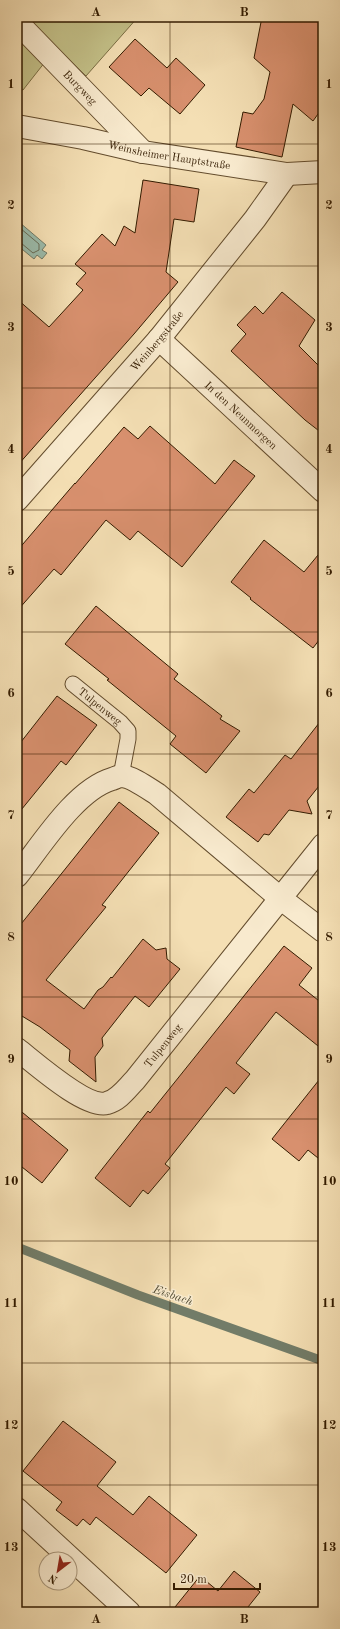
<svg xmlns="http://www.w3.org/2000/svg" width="340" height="1629" viewBox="0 0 340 1629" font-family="'Old Standard TT',serif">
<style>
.green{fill:#c3c088;stroke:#7b6e44}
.water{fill:#9cbdad;stroke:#727c68}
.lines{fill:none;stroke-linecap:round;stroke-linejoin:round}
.shore{stroke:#686c56;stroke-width:1}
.stream{stroke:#727c68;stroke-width:9}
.building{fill:#d8906e;stroke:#331b00}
.service-casing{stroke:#634c2d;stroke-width:17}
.minor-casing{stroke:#634c2d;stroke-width:24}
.tertiary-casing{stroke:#634c2d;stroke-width:24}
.service{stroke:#f8eace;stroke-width:15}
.minor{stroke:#f8eace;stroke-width:22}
.tertiary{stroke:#f8eace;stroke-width:22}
.grid{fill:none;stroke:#331b00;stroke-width:1;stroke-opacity:0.55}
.labels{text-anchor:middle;stroke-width:3;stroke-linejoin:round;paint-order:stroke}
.street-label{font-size:11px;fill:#331b00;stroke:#f8eace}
.water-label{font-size:12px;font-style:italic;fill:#524c34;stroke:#f8eace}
.neatline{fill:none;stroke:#331b00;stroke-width:1.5}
.grid-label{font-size:13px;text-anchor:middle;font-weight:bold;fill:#331b00}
</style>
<rect width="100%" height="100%" fill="#f4dfb4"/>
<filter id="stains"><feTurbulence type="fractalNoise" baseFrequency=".005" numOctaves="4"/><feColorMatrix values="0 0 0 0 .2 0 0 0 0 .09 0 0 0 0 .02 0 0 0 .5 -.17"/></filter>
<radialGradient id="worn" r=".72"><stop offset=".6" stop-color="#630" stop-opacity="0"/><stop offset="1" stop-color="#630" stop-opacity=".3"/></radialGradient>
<path class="green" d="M24,17h114l-52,59z
M17,35l28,27 -22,28 -6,-2z"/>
<path class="water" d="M19,222l27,23 -4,5 5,3 -5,6 -5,-4 -3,4 -17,-14v-20z"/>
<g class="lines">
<path class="shore" d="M17,227l3,1 19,16v6l-6,3 -12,-10 -4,-1"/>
<path class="stream" d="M17,1247l121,48 185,66"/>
</g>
<path class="building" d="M262,17h61v90l-10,14 -20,-17 -11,53 -46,-10 7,-35 10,2 11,-15 6,-27 -16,-14z
M135,39l32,29 9,-10 29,27 -25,29 -31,-26 -8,8 -32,-29z
M143,180l56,9 -5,33 -20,-3 -8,53 12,10 -44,52 -117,132v-167l32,28 34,-37 -7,-6 10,-11 -11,-9 27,-30 13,12 9,-20 11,7z
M282,292l33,28 -16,26 24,24v64l-18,-14 -74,-69 15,-17 -9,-9 18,-19 8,8z
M150,426l65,58 19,-24 21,16 -73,91 -44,-36 -8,9 -24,-20 -45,55 -7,-6 -37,42v-60l58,-68v1l49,-57 14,12z
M264,540l40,32 19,-23v86l-10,13 -63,-49 1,-1 -20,-16z
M96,606l82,68 -4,5 48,37 -2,3 20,12 -34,42 -36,-29 6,-8 -69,-56 2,-1 -44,-35z
M57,696l40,29 -31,40 -5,-4 -44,54v-68z
M323,718v63l-16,20 5,13 -23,-4 -20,25 -5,-1 -6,8 -32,-25 23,-28 5,4 31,-38 6,4z
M119,802l40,31 -57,72 4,2 -60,73 38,29 14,-19 5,-3 8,-10 1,1 31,-39 13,11 10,-2 1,11 13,10 -31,38 -14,-11 -33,42 1,8 -8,11 1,25 -27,-21 1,-11 -30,-23 -23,-14v-84z
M284,946l28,22 -13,17 24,19v46l-47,-38 -40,51 14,11 -16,20 -8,-7 -61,77 5,4 -22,26 -5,-4 -13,17 -35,-29 53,-67 2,2z
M323,1075v87l-15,-12 -9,11 -27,-22z
M17,1108l51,42 -26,33 -25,-20z
M63,1421l53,41 -19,24 36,29 16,-19 48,39 -31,38 -70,-56 -6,8 -7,-6 -6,7 -21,-16 6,-8 -39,-31z
M234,1571l26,21 -16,20h-73l29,-36 18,15z"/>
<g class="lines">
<g class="service-casing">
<g id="service">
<path id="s1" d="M73,684l47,38 8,9v8l-7,37"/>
</g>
</g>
<g class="minor-casing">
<g id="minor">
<path id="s2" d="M17,22l126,130"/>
<path id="s3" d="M159,339l164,152"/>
<path d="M17,876c24,-30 58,-86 95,-97 3,-1 7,-3 9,-3 10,0 28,13 36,18l123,104 43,33"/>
<path id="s4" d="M17,1049c17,13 69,60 90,54 12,-3 20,-15 28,-23l188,-235"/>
<path d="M17,1509l112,103"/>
</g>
</g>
<g class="tertiary-casing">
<g id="tertiary">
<path id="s5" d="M17,126l66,12 60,14 144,22 36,-2"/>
<path id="s6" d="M17,500l142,-161 96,-120 32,-45"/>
</g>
</g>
<use href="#service" class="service"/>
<use href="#minor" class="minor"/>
<use href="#tertiary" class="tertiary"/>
</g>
<path class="grid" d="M170,17v1595M17,144h306M17,266h306M17,388h306M17,510h306M17,632h306M17,754h306M17,875h306M17,997h306M17,1119h306M17,1241h306M17,1363h306M17,1485h306"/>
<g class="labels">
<g class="street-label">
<text dy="4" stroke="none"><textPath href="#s2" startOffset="91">Burgweg</textPath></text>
<text dy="4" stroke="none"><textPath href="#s5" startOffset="155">Weinsheimer Hauptstraße</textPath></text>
<text dy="4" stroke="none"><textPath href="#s6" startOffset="212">Weinbergstraße</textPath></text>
<text dy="4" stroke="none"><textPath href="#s3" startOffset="112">In den Neunmorgen</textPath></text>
<text dy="4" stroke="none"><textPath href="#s1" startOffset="35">Tulpenweg</textPath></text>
<text dy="4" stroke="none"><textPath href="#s4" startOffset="188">Tulpenweg</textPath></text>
</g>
<g class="water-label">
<text transform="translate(173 1295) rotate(19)" y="4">Eisbach</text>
</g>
</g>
<rect width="340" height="1629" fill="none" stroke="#f4dfb4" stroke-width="44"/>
<g transform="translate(58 1571) rotate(211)"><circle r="19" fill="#f8eace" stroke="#a9977c"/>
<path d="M0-3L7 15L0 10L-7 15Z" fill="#8f2418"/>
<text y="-6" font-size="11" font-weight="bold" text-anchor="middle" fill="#331b00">N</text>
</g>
<path d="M174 1583v6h86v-6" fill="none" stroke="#331b00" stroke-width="2"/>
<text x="180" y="1583" font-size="12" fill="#331b00" stroke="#f8eace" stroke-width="3" paint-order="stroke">20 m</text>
<rect x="22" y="22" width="296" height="1585" class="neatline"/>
<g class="grid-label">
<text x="96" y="16">A</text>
<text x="244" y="16">B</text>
<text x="11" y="88">1</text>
<text x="329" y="88">1</text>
<text x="11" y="209">2</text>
<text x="329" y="209">2</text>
<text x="11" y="331">3</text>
<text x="329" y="331">3</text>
<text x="11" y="453">4</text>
<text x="329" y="453">4</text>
<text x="11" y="575">5</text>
<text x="329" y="575">5</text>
<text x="11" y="697">6</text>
<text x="329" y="697">6</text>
<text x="11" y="819">7</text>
<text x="329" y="819">7</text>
<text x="11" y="941">8</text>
<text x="329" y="941">8</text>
<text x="11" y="1063">9</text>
<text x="329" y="1063">9</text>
<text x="11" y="1185">10</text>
<text x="329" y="1185">10</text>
<text x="11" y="1307">11</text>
<text x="329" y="1307">11</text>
<text x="11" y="1429">12</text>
<text x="329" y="1429">12</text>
<text x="11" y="1551">13</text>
<text x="329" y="1551">13</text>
<text x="96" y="1623">A</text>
<text x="244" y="1623">B</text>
</g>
<rect width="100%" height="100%" filter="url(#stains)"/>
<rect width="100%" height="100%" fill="url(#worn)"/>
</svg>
